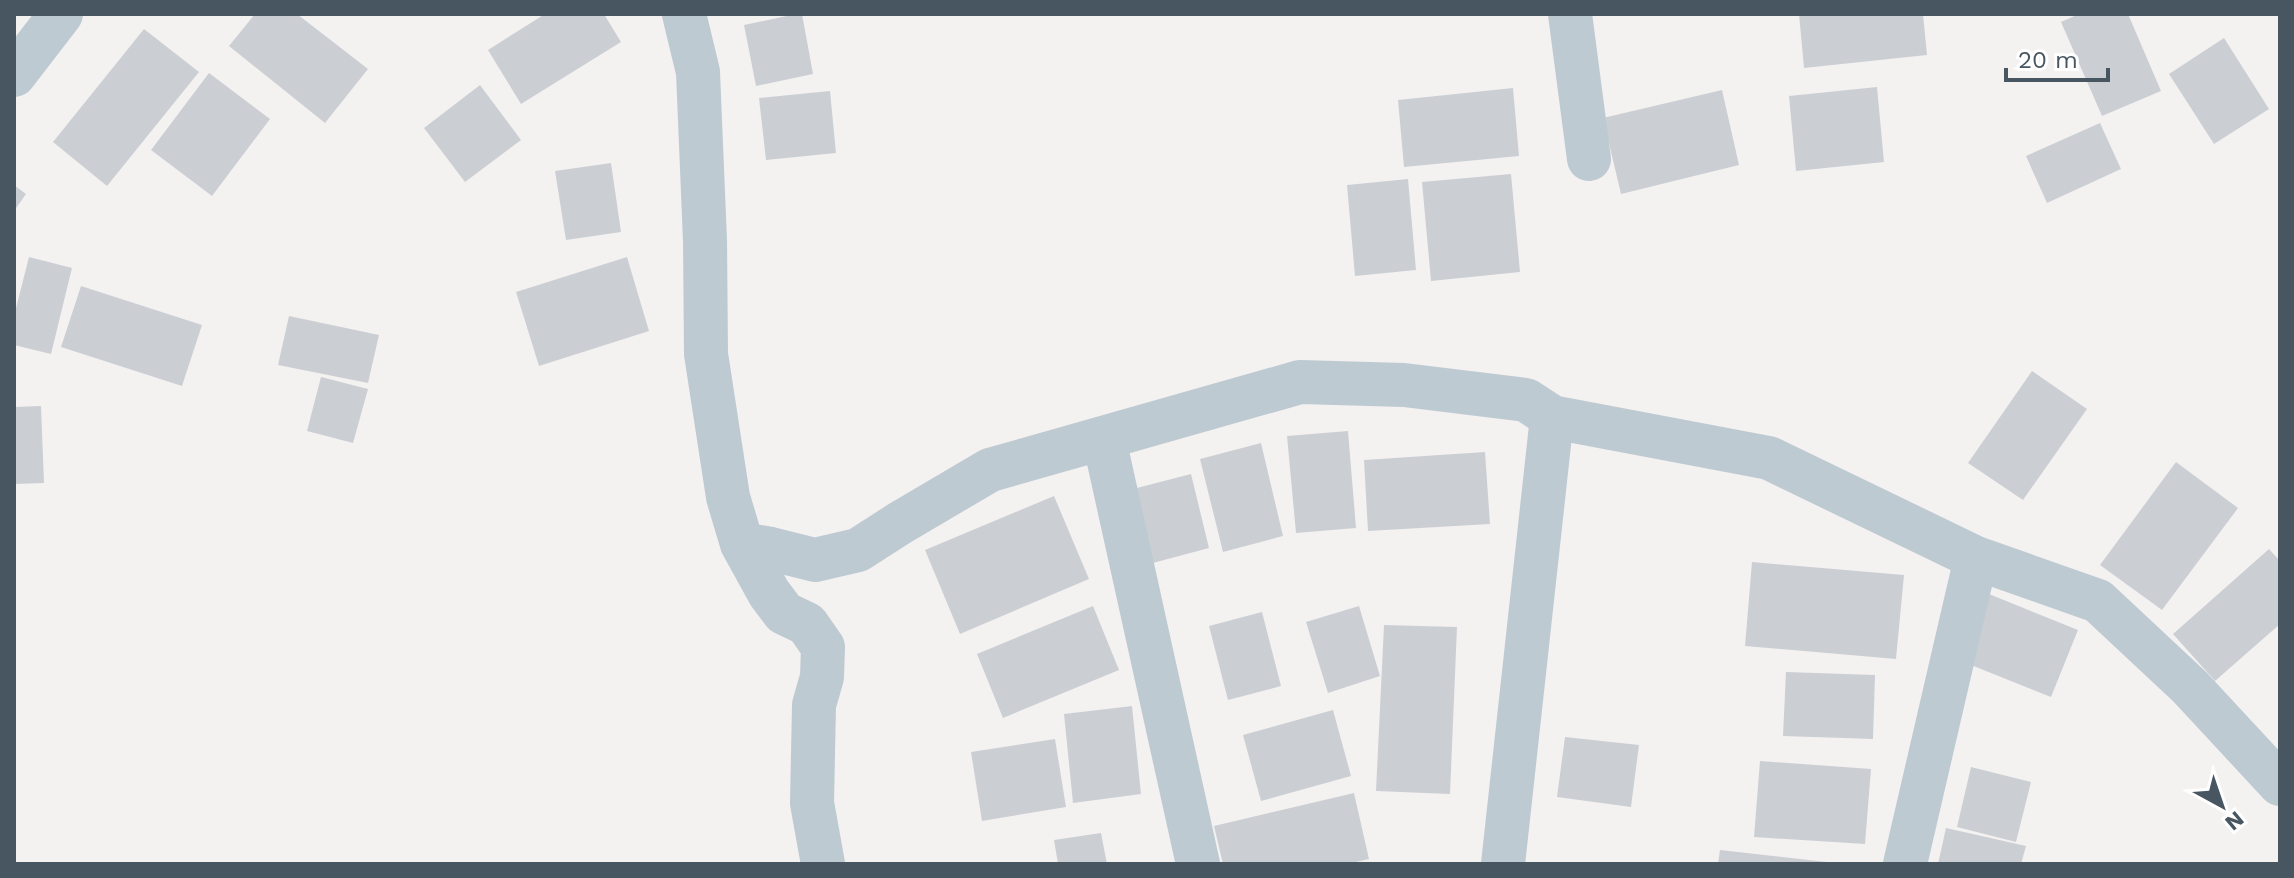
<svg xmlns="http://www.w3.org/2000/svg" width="2294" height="878" viewBox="0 0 2294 878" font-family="'Work Sans',sans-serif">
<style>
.building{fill:#cbcfd4}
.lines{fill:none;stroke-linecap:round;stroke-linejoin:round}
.minor{stroke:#becad2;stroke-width:44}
</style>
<rect width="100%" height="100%" fill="#f4f1f1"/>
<path class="building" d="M255,14h42l71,55 -43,54 -96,-77z
M545,14h59l17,28 -100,62 -33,-54z
M796,14h6l11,60 -57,12 -12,-61z
M1799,14h124l4,41 -123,13z
M2079,14h49l33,77 -59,25 -41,-94z
M144,29l55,43 -92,114 -54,-44z
M2224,38l45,71 -55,35 -45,-70z
M209,73l61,46 -58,77 -61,-46z
M480,85l41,55 -56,42 -41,-54z
M1877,87l7,75 -88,9 -7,-75z
M1513,88l6,68 -115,11 -6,-67z
M1722,90l17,75 -118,29 -18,-76z
M830,91l6,62 -70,7 -7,-62z
M2100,123l21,46 -74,34 -21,-47z
M611,163l10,69 -55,8 -11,-69z
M1511,174l9,98 -89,9 -9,-99z
M1408,179l8,91 -61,6 -8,-91z
M14,185l12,9 -12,17z
M29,257l43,11 -21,86 -37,-9v-29z
M627,257l22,74 -110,35 -23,-74z
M81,286l121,39 -20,61 -121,-39z
M289,316l90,19 -11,48 -90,-18z
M2032,371l55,38 -64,91 -55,-37z
M321,377l47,12 -15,54 -46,-12z
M41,406l3,77 -30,1v-77z
M1348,431l8,97 -60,5 -9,-97z
M1261,443l22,93 -60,16 -23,-93z
M1485,452l5,72 -122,7 -4,-71z
M2176,462l62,46 -76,102 -62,-45z
M1191,474l18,74 -60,16 -20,-74z
M1054,496l35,83 -129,55 -35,-84z
M2269,549l11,12v63l-65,57 -42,-47z
M1752,562l152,13 -8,84 -151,-13z
M1989,594l89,36 -27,67 -90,-36z
M1093,606l26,64 -116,48 -26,-64z
M1359,606l21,70 -52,17 -22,-71z
M1262,612l19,74 -53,14 -19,-74z
M1384,625l73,2 -7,167 -74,-3z
M1786,672l89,3 -2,64 -90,-3z
M1132,706l9,88 -68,9 -9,-89z
M1333,710l18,66 -90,25 -18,-66z
M1565,737l74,8 -8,62 -74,-10z
M1055,739l11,68 -84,14 -11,-69z
M1760,761l111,8 -6,75 -111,-7z
M1971,767l60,15 -15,60 -59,-15z
M1354,793l15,66 -22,5h-124l-9,-38z
M1946,828l80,18 -5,18h-83z
M1101,833l6,31h-49l-4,-24z
M1720,850l107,12v2h-109z"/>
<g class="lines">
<path class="minor" d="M684,14l14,58 7,169 1,113 22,143 14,47 29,5 44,11 43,-10 42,-27 90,-53 310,-88 104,3 122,15 26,17 217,41 207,100 122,43 92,86 90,97
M1570,14l19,145
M14,75l47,-61
M1104,439l94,425
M742,544l27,49 15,20 23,11 16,23 -1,30 -8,28 -2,98 11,61
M1503,864l49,-447
M1905,864l71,-306"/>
</g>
<rect width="2294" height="878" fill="none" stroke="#475661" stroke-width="32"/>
<g transform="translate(2222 806) rotate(140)" stroke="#ffffff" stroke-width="6" paint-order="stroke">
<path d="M0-6L14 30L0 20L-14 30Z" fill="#475661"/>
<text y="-12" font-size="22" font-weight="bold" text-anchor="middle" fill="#475661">N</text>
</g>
<path d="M2006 68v12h102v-12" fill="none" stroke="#475661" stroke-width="4"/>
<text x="2018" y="68" font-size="24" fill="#475661" stroke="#ffffff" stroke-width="6" paint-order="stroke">20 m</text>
</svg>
